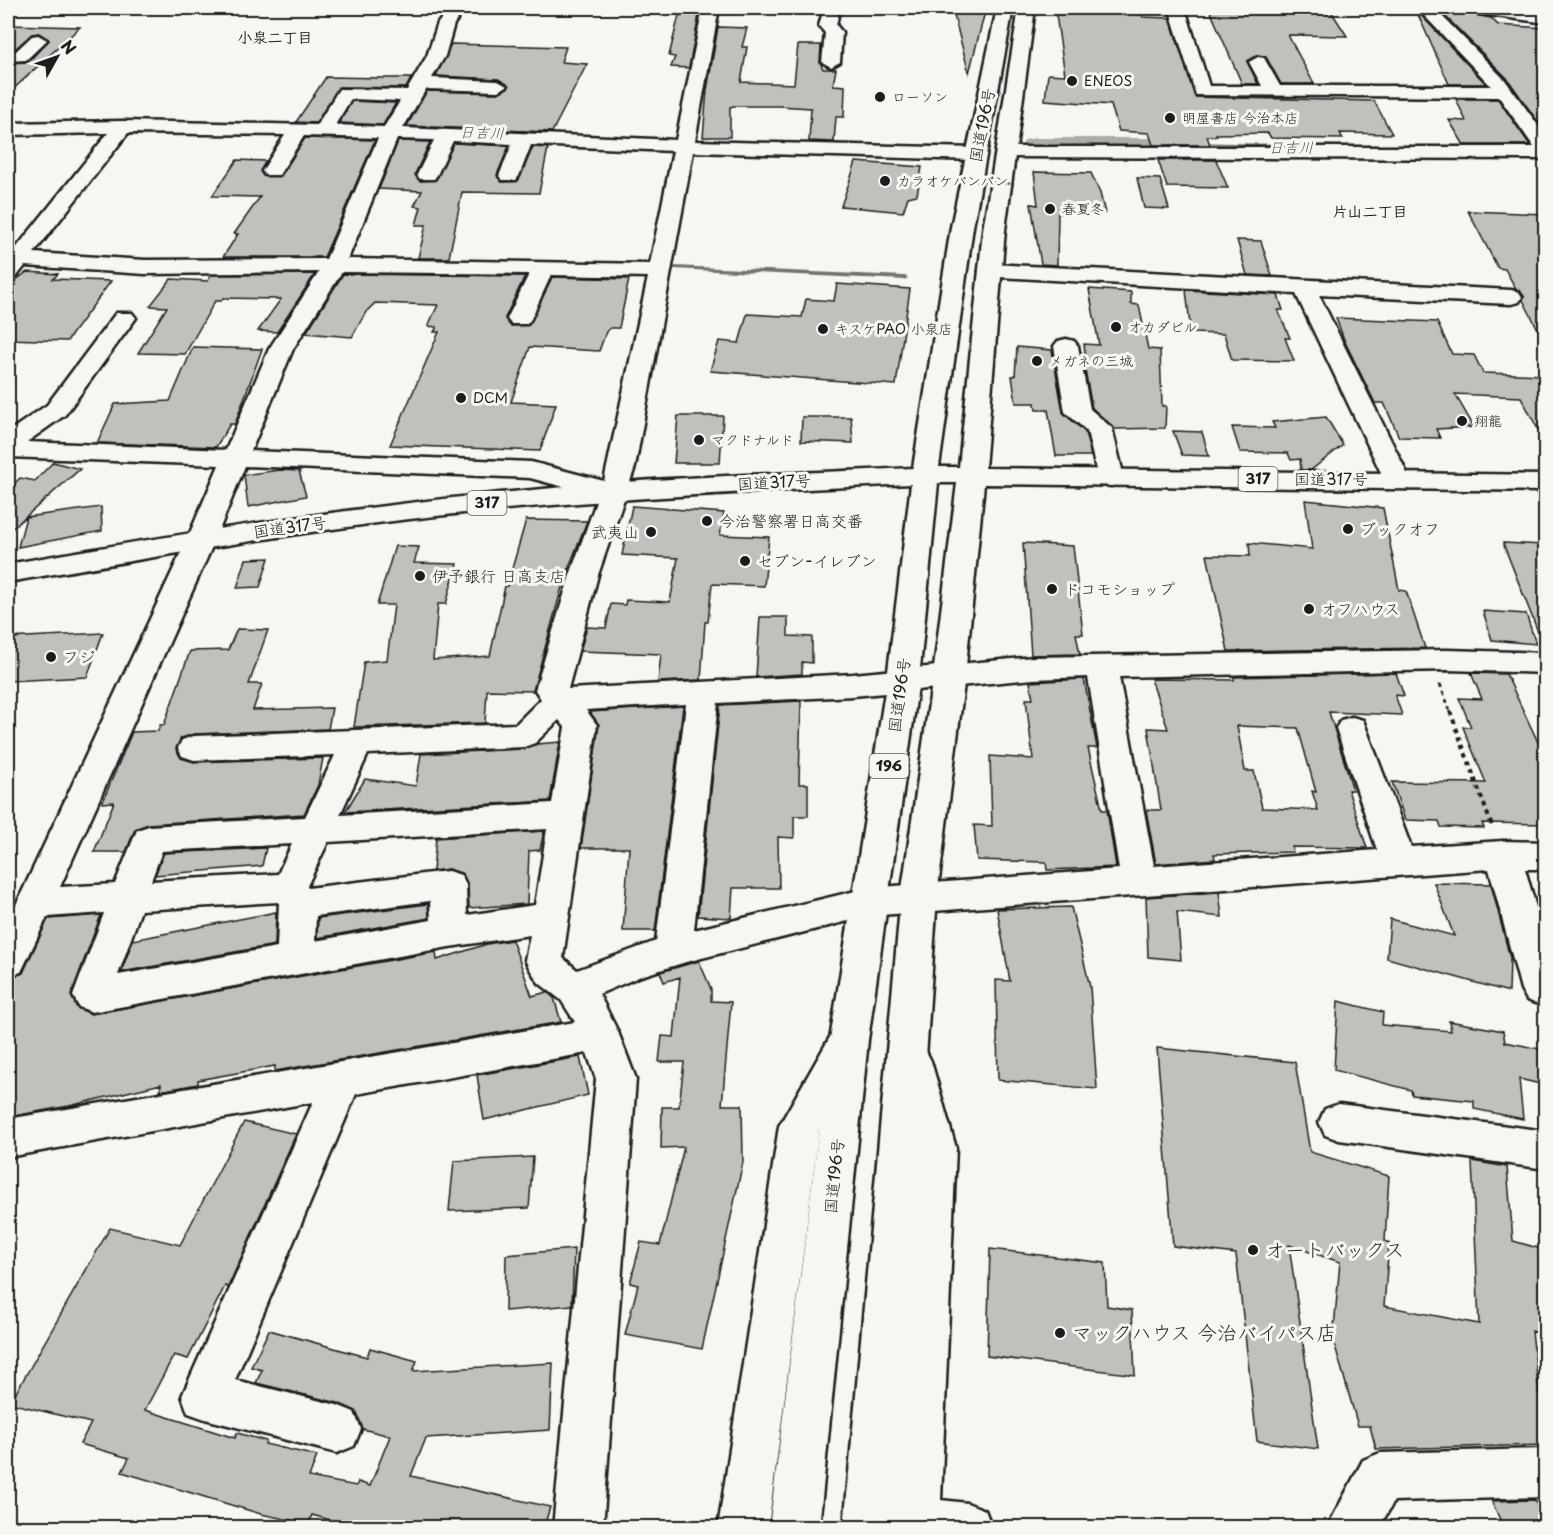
<svg xmlns="http://www.w3.org/2000/svg" width="1553" height="1535" viewBox="0 0 1553 1535" font-family="'Playpen Sans','Klee One',sans-serif">
<style>
.water{fill:#acaca9;stroke:#727271;stroke-width:1.5}
.lines{fill:none;stroke-linecap:round;stroke-linejoin:round}
.stream{fill:#727271;fill-rule:evenodd}
.river{fill:#acaca9;fill-rule:evenodd}
.building{fill:#c0c0bd;stroke:#1c1c1c;stroke-width:1.5;fill-rule:evenodd}
.minor-casing{stroke:#1c1c1c;stroke-width:5}
.highway-casing{stroke:#1c1c1c;stroke-width:5}
.path-far1{stroke:#1c1c1c;stroke-width:3;stroke-dasharray:4 4;stroke-linecap:butt}
.path{stroke:#1c1c1c;stroke-width:4;stroke-dasharray:4.5 4.5;stroke-linecap:butt}
.minor{fill:#f6f6f2;fill-rule:evenodd}
.highway{fill:#f6f6f2;fill-rule:evenodd}
.path-bridge{stroke:#1c1c1c;stroke-width:2;stroke-dasharray:2 2;stroke-linecap:butt}
.poi-dot{fill:#1c1c1c;stroke:#f6f6f2;stroke-width:2}
.labels{text-anchor:middle;stroke-width:6;stroke-linejoin:round;paint-order:stroke}
.far-poi-label{font-size:14px;fill:#1c1c1c;stroke:#f6f6f2;text-anchor:start}
.far-neighbourhood-label{font-size:15px;font-weight:bold;fill:#1c1c1c;stroke:#f6f6f2}
.far-water-label{font-size:15px;font-style:italic;fill:#565654;stroke:#f6f6f2}
.shield{fill:#f6f6f2;stroke:#5d5d5c;stroke-width:1.5}
.shield-label{font-size:15px;font-weight:bold;fill:#1c1c1c}
.street-label{font-size:16px;fill:#1c1c1c;stroke:#f6f6f2}
.poi-label{font-size:16px;fill:#1c1c1c;stroke:#f6f6f2;text-anchor:start}
.near-poi-label{font-size:20px;fill:#1c1c1c;stroke:#f6f6f2;text-anchor:start}
</style>
<rect width="100%" height="100%" fill="#f6f6f2"/>
<filter id="ink" filterUnits="userSpaceOnUse"><feTurbulence type="fractalNoise" baseFrequency=".0167" numOctaves="2"/><feDisplacementMap in="SourceGraphic" scale="12" xChannelSelector="R" yChannelSelector="G"/><feConvolveMatrix kernelMatrix="1 2 1 2 8 2 1 2 1" color-interpolation-filters="sRGB"/></filter>
<g filter="url(#ink)">
<path class="water" d="M1152,142l229,5h-326l-1,-4z"/>
<g class="lines">
<path class="stream" d="M675,266l230,10 3,2 -3,2 -232,-11 -1,-1z"/>
<path class="river" d="M1036,138h127l11,2 4,7 -4,7 -11,2h-127l-11,-2 -4,-7 4,-7z"/>
</g>
<path class="building" d="M952,8h34l-17,65z
M1055,8h83l5,9 27,1 25,79 179,4 18,33 -52,-1 3,6 -72,-1 -3,-5 -52,1 1,2h-10l3,9h-57l-4,-12 -30,-2 -8,-26 -66,-5 3,-26 17,1z
M1209,8l77,3 -2,-3h45l18,28 -59,-1 26,49h-33l-15,-27 -8,-2 -11,6 11,23h-16z
M1416,10l70,74h-37z
M1439,10l27,1 8,4 17,3 7,7 47,3v104l-38,-54z
M679,15h20l-10,53 -18,-1 4,-10 -6,-1z
M8,25l72,2 -72,67v-31l20,-1 21,-22 -10,-7 -7,1 -17,15h-7z
M718,27l29,1 -5,19h5l-6,35 53,2 4,-39h23l-1,17 3,7h13l-3,16 12,1 -1,31h-8l-2,25 -25,-1 2,-33 -32,-2h-46l-3,1v30h-27l4,-47z
M451,44l115,3 -5,15 26,2 -35,68 -145,-6 20,-35 71,2 11,-6 -11,-8 -62,-3z
M326,77l58,1h27l-5,10 -67,-1 -23,36 -20,-1z
M1456,99h42l32,46h-66l-15,-25 17,1z
M352,101l44,2 -13,22 -44,-2z
M305,138l70,2 -51,117h-101l15,-23h-4l26,-37 -48,-1 25,-36 29,1 -6,10 3,5h18z
M398,141l32,1 -15,32 5,7 16,-1 18,-37 55,3 -12,29 5,7 16,-1 15,-34 15,1 -9,45 -77,-1 -13,66h-31l8,-33h-10l5,-18 -7,-1 8,-15 -43,-2z
M1158,160h58l12,28 -61,-1z
M856,162l66,5 -5,28 -9,2 -5,15 -62,-6z
M1034,172l57,1 9,20 5,20h-47l-1,52 -16,-1 -10,-60 7,1z
M1137,178l23,1 9,30 -25,-1z
M1468,211l77,3v129l-22,-43 1,-4 -8,-7 -11,-20 -7,-1z
M1237,240l24,1 11,35 -25,-1z
M27,272l31,2 -5,5 58,2 -44,60 -59,-2v-53z
M315,274l-38,58 -19,-1 23,-32 -58,-1 -2,3h-6l-30,53 -47,-1 29,-46 -17,-1 21,-27 37,2 3,-6z
M343,274l182,2 -20,42 6,8 18,-1 23,-48 77,2 -10,49h-9l-4,4 -7,19 -69,-4 -19,55 45,2 -16,47 -150,-6 49,-113h-5l3,-5 -9,-1 10,-21 -63,-2 -9,9 -14,25 -46,-4z
M837,284l73,5 -14,96 -186,-14 9,-30 20,2 8,-29 55,3 4,-18 28,2z
M1089,289l42,3v12l8,1 9,44 12,1 2,56h4l-1,22 -51,1 -22,-21 -10,-55h3l-1,-9 15,1z
M1186,290l92,5 5,15h-5l12,28h-5l9,23 -62,-1 -8,-26 -33,-1z
M1336,318l101,4 15,32 22,1 9,18 62,2v68l-24,-46 -66,-3 19,33 -38,2 4,9 -41,-1 -15,-34h-9l-30,-61z
M193,347l69,2 -27,75h-5l-14,23 -119,-4 18,-39 55,-3z
M1017,347l35,3 11,62 22,20 6,24h-35l-8,-46h-12l-1,-7h-19l-4,-27h3z
M678,416h45l-3,47h-46z
M802,417h49l2,26 -52,-2z
M1326,417l17,28 -32,25h-10l-1,-11 -9,1 -3,-7 -48,-1 -8,-25 43,1 -3,-6z
M1173,431l29,1 7,24 -27,-1z
M53,462l27,7 -72,63v-42l12,-12 15,3z
M279,470l20,1 7,25 -58,11 -4,-32z
M1305,500l78,8 16,82 7,1 19,57 -197,3 -21,-96 43,1 -1,-13 63,6z
M632,506l92,7 -4,22 49,2 -5,49 -52,-2 -4,38h-3l-4,58 -43,2 3,-28 -81,-3 7,-24 19,1 5,-24 14,1 1,-5 44,2 8,-44 -56,-3z
M101,507l1,24 -84,16 8,-30z
M526,520l61,1 -23,59 -31,111 -46,-1 -2,33 -131,4 10,-65 23,-2 7,-55h-17l18,-59 24,1 -5,16 43,1 -11,40h-8l-5,56 57,-4 15,-70h2z
M1023,543l50,3 10,88h-7l4,20 -49,1z
M1503,543l42,2v102h-1z
M269,558l-9,29 -23,1 9,-29z
M1483,611l43,3 10,30 -44,-4z
M760,617h28v19l24,1v26l-10,-1v12l-46,3z
M237,629l31,1 -19,54h13l-9,26 79,-2 -4,21 -134,5 -13,4 -5,11 5,9 13,4 129,-4 -5,27 -14,29 -156,10 -13,5 -9,23h-32l20,-50 -12,1 30,-71 26,-1 2,-6h4l26,-74 38,-1z
M103,633l-16,44 -79,4v-43z
M1396,673l8,23 -9,-1 7,20 -73,-3 24,78h-5l19,58 -75,-1 1,5 -79,2 1,5 -59,5 -10,-54h15l-13,-82 20,1 -17,-50 83,1v-3zM1237,726l61,2 18,64 -4,-1 6,19 -56,-2 -8,-37h-9z
M1471,673l35,1 39,83v67l-63,-1 2,5 -43,-1 -2,-6 -34,-1 -13,-38 94,1 -23,-56h8l-12,-29 23,1z
M1084,679l13,69h-9l14,62h5l9,57 -69,3 -1,-8 -69,-2 -3,-35 18,1 -2,-70 43,3 -7,-60h7l-3,-17z
M801,701l-2,83h9v32h-14v22l-16,-1 1,51h-46l-2,30 -33,-2 22,-211z
M683,706l-28,225h-32l6,-83h-48l18,-123 -9,-13z
M560,742l-10,59 -205,11 20,-33 51,7 5,-32 103,-5 13,-5z
M544,831l-4,19 -11,1 -2,53 -58,4 -1,-23 -5,-11 -14,-5 -16,2 3,-33z
M266,848l-4,18 -107,9 9,-22z
M1434,883l57,1 19,74 -1,34 -122,-34 3,-39 64,17z
M1219,892l3,25 -45,-5 4,48 -33,-3 -2,-60z
M428,904l1,14 -112,20 1,-20z
M1071,907l19,80 7,102 -99,-9 -2,-100 14,1 -13,-72z
M276,912l-1,33 -154,27 12,-32z
M101,915l-30,80 6,13 14,6 345,-62 1,8 50,-16 25,-4 20,56 15,-4 7,6 7,24 -286,49v-5l-77,14v4l-38,7 1,-7 -92,22 -61,11v-139l15,-5 25,-54z
M699,961l12,28v12l20,1 -9,103h20l1,57 -41,187 -77,-14 13,-50 -8,-2 11,-41 19,3 24,-98 -23,1 1,-41h17l5,-45h-25l3,-26 12,1 6,-60 -16,5 -4,-10z
M1338,1001l45,11 -1,13 69,6 -2,-10 54,10 2,11 40,8v35l-26,-6 4,40 -49,-10v-8l-62,-6 -1,-5 -77,-20z
M1157,1048l138,14 15,90 79,24 -4,65 4,2 -5,63 95,18 -7,-163 35,6 6,74 32,9v85l-13,-4 7,63h6v51l-169,4 -6,-23h-12l-25,-87 7,-77 -51,-17 29,204 -61,-8 -21,-187 -63,-8z
M580,1057l8,38 -104,25 -7,-45z
M244,1122l52,12 -68,153 -3,-1 -37,73 -14,-4 -29,55 90,28 2,-5 29,8 -1,3 52,12 -8,21 47,9 2,-4 12,4 20,-50 -27,-7 -7,-18 -18,-8 -82,-20 6,-13 -11,-3 18,-37 98,27 3,-9 47,13 -4,10 140,-8 -3,67 -124,8 -15,38 139,31 -6,20h-188l-44,-12 -3,9 -48,-10 -139,-42 7,-14 -49,-14 11,-21 -81,-20 100,-175 70,17z
M533,1157l-4,51 -80,3 5,-50z
M574,1249l-2,56 -67,6 1,-56z
M990,1249l115,14 2,43 25,4 3,65 -148,-19z
M1535,1500l10,27h-42l-11,-26z"/>
<g class="lines">
<g class="minor-casing">
<path id="minor" d="M450,8h16l-12,16 -9,32 -13,22 66,3 9,5 -9,5 -72,-2 -23,39 273,12 27,-132h16l-24,133 281,7 10,6 -10,6 -283,-8 -58,315 -37,108 -30,114 285,-15 181,-17 413,-7 99,3v20l-99,-3 -328,7 35,189 223,-16 -41,-122 5,-8 11,-3 11,3 48,127 92,-6 43,1v27h-21l21,73v61l-6,2 -13,-5 -6,-11 -32,-120 -621,47 -182,46 -45,14 -42,18 19,38 18,47 -33,449h-50l43,-449 -9,-26 -231,41 -121,286 102,25 17,7 7,17 -7,17 -17,7 -132,-34 -17,-6 -6,-17 131,-294 -305,55v-38l567,-97 -14,-22 -22,-17 -8,-12 -6,-11 5,-25 -81,12 -357,65 -13,-5 -6,-11 31,-83 -57,4 -26,55 -13,4v-54l179,-382 32,-75 -211,-8v-25l39,-27 69,-92h16l4,5 -71,97 -38,27 199,8 43,-101 50,-77 -174,2 -120,-8 -8,10 -9,1v-25h5l95,-119 -100,2v-12l115,-2 194,4 22,-36 68,1 20,-34 11,-33zM351,99l49,2 -16,26 -49,-2zM128,133l157,2 -23,36 3,4h14l25,-39 74,2 -52,121 -181,1 -111,-7zM397,139l37,1 -17,35 3,4h14l3,-4 16,-34 59,3 -13,32 3,4h14l3,-4 12,-31 142,6 -23,113 -302,-5zM342,272l187,2 -22,45 4,5h16l4,-5 20,-44 97,2 -44,204 -73,-19 -280,-11 42,-102zM245,466l285,12 68,18 -28,79 -35,115 6,9 -25,25 -322,12 -12,4 -4,8 4,8 12,4 141,-5 -30,62 -156,9 -12,4 -22,54 -55,3 155,-347zM1088,677l31,192 -251,19 -174,42 24,-227 135,-7 181,-17zM686,704l-30,237 -79,29 -14,-12 34,-233 -11,-15zM559,720l6,7 -13,76 -212,12 28,-61 156,-7 11,-4zM547,829l-12,76 -68,10 -1,-30 -5,-10 -13,-4 -140,17 -1,-2 21,-44zM292,844l-14,30 -127,7 11,-30zM430,901l1,19 -116,21 1,-25zM279,902l-2,45 -159,28 23,-65z
M824,8h16l-4,17 6,7 -2,30 -9,5 -9,-5 3,-29 -6,-7z
M1169,8h16l24,78h53l-13,-24 9,-5 6,1 16,28h211l-74,-78h17l71,72 41,56v23l-547,-2 -3,-4 10,-6h528l-35,-50 -303,-2z
M1466,8h40l40,5v10l-72,-10z
M38,35l9,5 -21,20 -18,1v-10h8l16,-15z
M990,264l521,26 8,2 3,5 -3,5 -8,2 -192,-9 91,184 -4,6 -9,2 -9,-2 -4,-6 -88,-185 -314,-18 -3,-5 3,-5z
M1066,339l8,2 4,5 12,63 22,19 12,50 -4,6 -9,2 -9,-2 -4,-6 -11,-47 -22,-19 -11,-66 4,-5z
M848,1025l14,5 5,12 -48,87 -51,399h-50l61,-402 55,-96z
M911,1044l14,5 6,12 25,87 -15,352 26,3 18,7 7,18h-102l24,-380 -23,-87 6,-12z
M1339,1104l207,27v38l-207,-29 -14,-5 -6,-13 6,-13z
M1546,1449v48l-152,4 -15,27h-52l36,-68 17,-7z"/>
</g>
<g class="highway-casing">
<path id="highway" d="M997,8h16l-40,219 -34,240h20l24,-237 36,-222h16l-30,222 -20,238 561,7v16l-562,-7 -19,192 -28,220 -43,632h-50l57,-632 32,-220 24,-193h-19l-19,196 -51,361 -49,488h-50l61,-488 57,-361 24,-195c-171,8 -341,16 -510,36 -132,16 -263,40 -393,62v-18c199,-36 401,-65 603,-81 100,-8 201,-10 302,-15l38,-241z"/>
</g>
<path class="path-far1" d="M1440,684l11,29"/>
<path class="path" d="M1450,711l43,118"/>
<use href="#minor" class="minor"/>
<use href="#highway" class="highway"/>
<path class="path-bridge" d="M956,180l58,4"/>
</g>
</g>
<g class="poi-dot">
<circle cx="1072" cy="81" r="6"/>
<circle cx="880" cy="97" r="6"/>
<circle cx="1170" cy="118" r="6"/>
<circle cx="885" cy="181" r="6"/>
<circle cx="1050" cy="209" r="6"/>
<circle cx="1116" cy="327" r="6"/>
<circle cx="823" cy="329" r="6"/>
<circle cx="1037" cy="361" r="6"/>
<circle cx="461" cy="398" r="6"/>
<circle cx="1462" cy="421" r="6"/>
<circle cx="699" cy="440" r="6"/>
<circle cx="707" cy="521" r="6"/>
<circle cx="1348" cy="529" r="6"/>
<circle cx="651" cy="532" r="6"/>
<circle cx="745" cy="561" r="6"/>
<circle cx="420" cy="576" r="6"/>
<circle cx="1052" cy="589" r="6"/>
<circle cx="1309" cy="609" r="6"/>
<circle cx="51" cy="657" r="6"/>
<circle cx="1253" cy="1250" r="6"/>
<circle cx="1060" cy="1333" r="6"/>
</g>
<g class="labels">
<g class="far-poi-label">
<text x="1084" y="86">ENEOS</text>
<text x="892" y="102">ローソン</text>
<text x="1182" y="123">明屋書店 今治本店</text>
<text x="897" y="186">カラオケバンバン</text>
<text x="1062" y="214">春夏冬</text>
<text x="1128" y="332">オカダビル</text>
<text x="835" y="334">キスケPAO 小泉店</text>
<text x="1049" y="366">メガネの三城</text>
<text x="473" y="403">DCM</text>
<text x="1474" y="426">翔龍</text>
<text x="711" y="445">マクドナルド</text>
</g>
<g class="far-neighbourhood-label">
<text x="275" y="43">小泉二丁目</text>
<text x="1370" y="217">片山二丁目</text>
</g>
<g class="far-water-label">
<text transform="translate(482 133) rotate(2)" y="5">日吉川</text>
<text x="1291" y="153">日吉川</text>
</g>
<g class="shield">
<rect x="1238.5" y="467" width="39" height="24" rx="4.5"/>
<rect x="467.5" y="491" width="39" height="24" rx="4.5"/>
<rect x="869.5" y="754" width="39" height="24" rx="4.5"/>
</g>
<g class="shield-label">
<text x="1258" y="484">317</text>
<text x="487" y="508">317</text>
<text x="889" y="771">196</text>
</g>
<g class="street-label">
<text transform="translate(982 125) rotate(-79)" y="6">国道196号</text>
<text x="1331" y="485">国道317号</text>
<text transform="translate(774 482) rotate(-3)" y="6">国道317号</text>
<text transform="translate(290 527) rotate(-8)" y="6">国道317号</text>
<text transform="translate(899 695) rotate(-82)" y="6">国道196号</text>
<text transform="translate(834 1176) rotate(-84)" y="6">国道196号</text>
</g>
<g class="poi-label">
<text x="719" y="527">今治警察署日高交番</text>
<text x="1360" y="535">ブックオフ</text>
<text x="639" y="538" text-anchor="end">武夷山</text>
<text x="757" y="567">セブン-イレブン</text>
<text x="432" y="582">伊予銀行 日高支店</text>
<text x="1064" y="595">ドコモショップ</text>
<text x="1321" y="615">オフハウス</text>
<text x="63" y="663">フジ</text>
</g>
<g class="near-poi-label">
<text x="1265" y="1257">オートバックス</text>
<text x="1072" y="1340">マックハウス 今治バイパス店</text>
</g>
</g>
<rect width="1553" height="1535" fill="none" stroke="#f6f6f2" stroke-width="30"/>
<rect x="15" y="15" width="1523" height="1505" fill="none" stroke="#1c1c1c" stroke-width="2" filter="url(#ink)"/>
<g transform="translate(57 57) rotate(50)" stroke="#f6f6f2" stroke-width="4.5" paint-order="stroke">
<path d="M0-4.5L10 22L0 15L-10 22Z" fill="#1c1c1c"/>
<text y="-9" font-size="16" font-weight="bold" text-anchor="middle" fill="#1c1c1c">N</text>
</g>
</svg>
